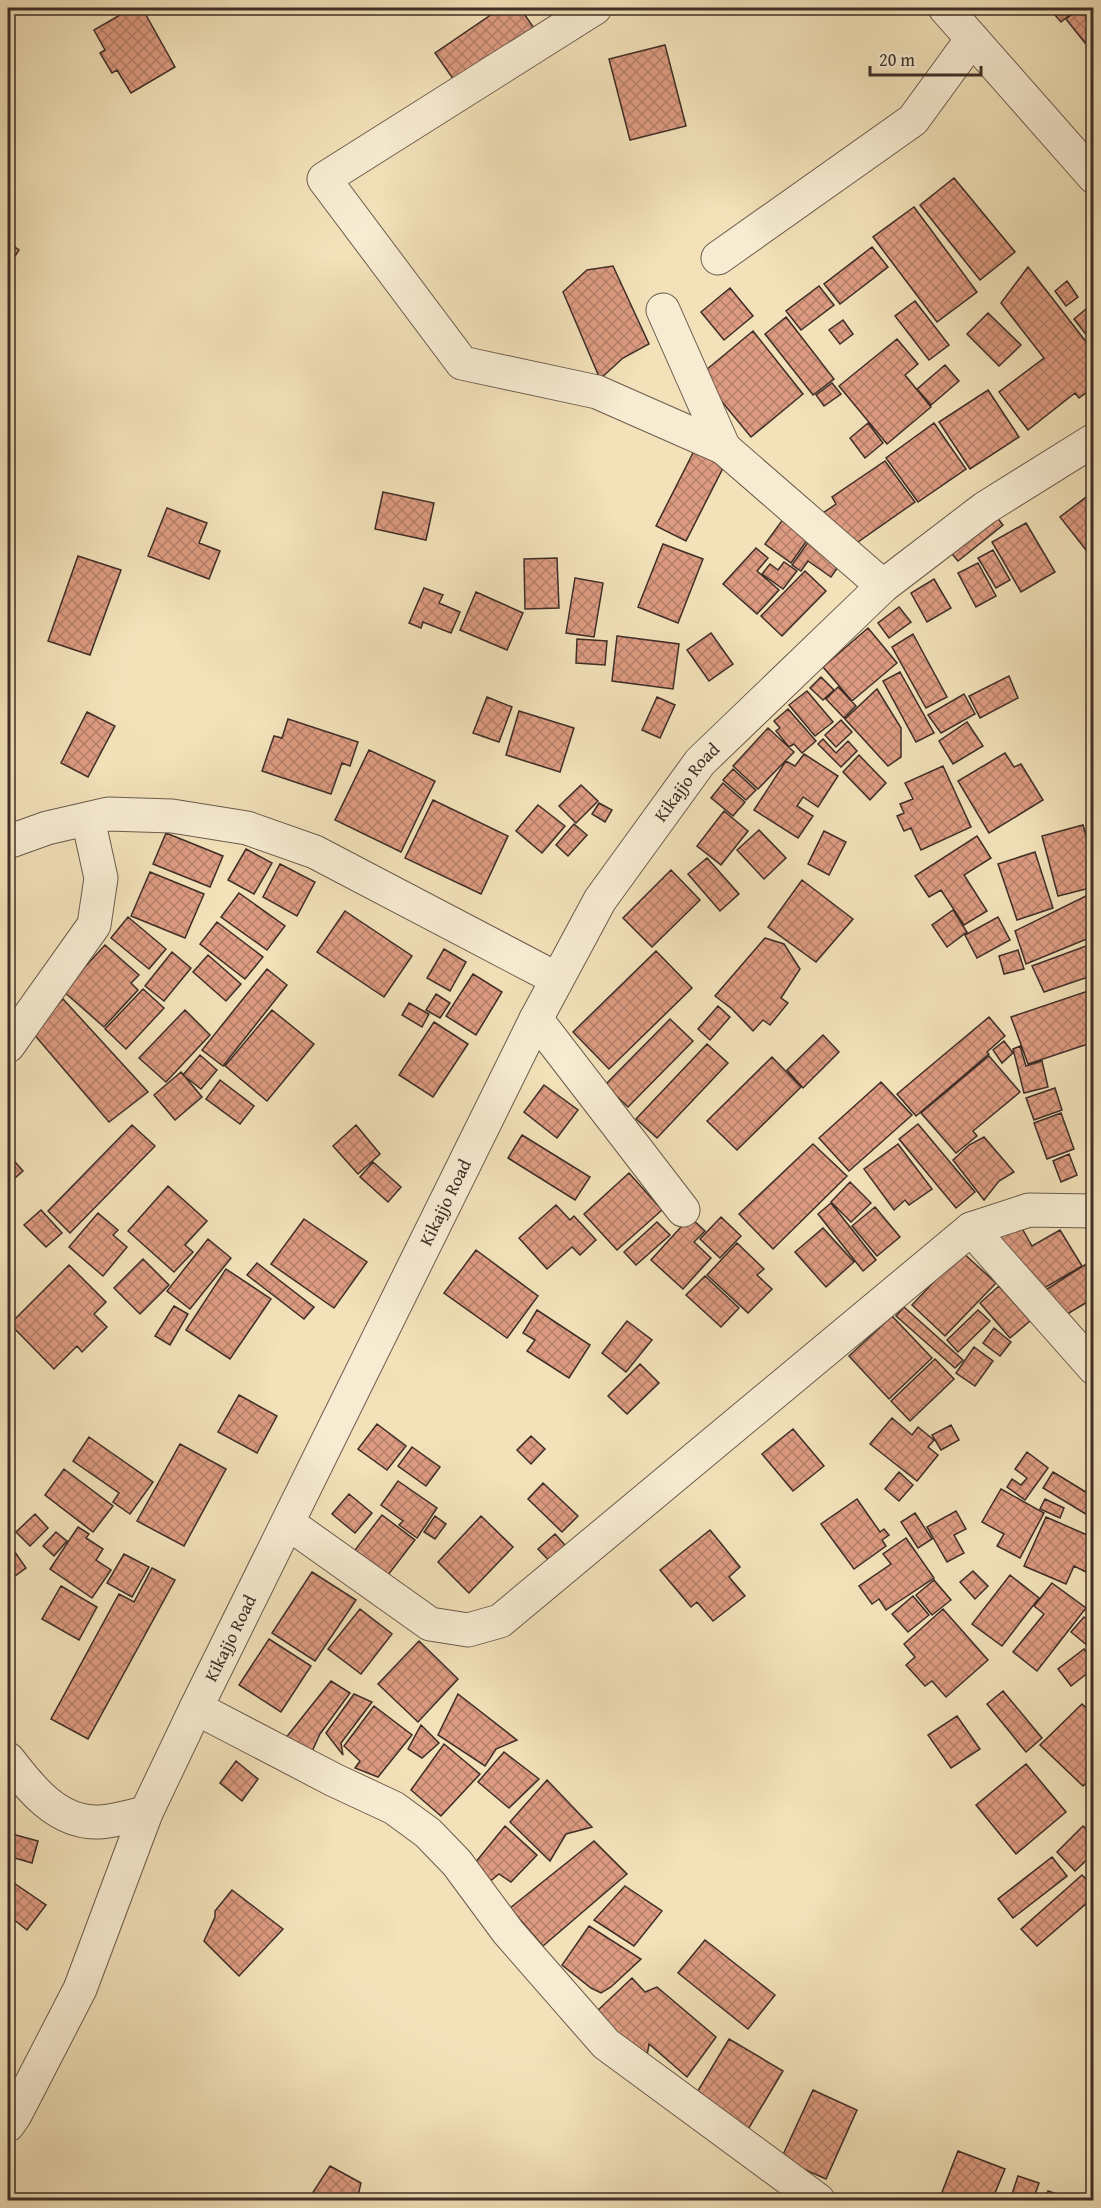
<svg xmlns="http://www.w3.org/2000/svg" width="1101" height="2208" viewBox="0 0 1101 2208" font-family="'Gentium Book Plus',serif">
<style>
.building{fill:url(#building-cross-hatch);stroke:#3e2e27;stroke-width:1.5}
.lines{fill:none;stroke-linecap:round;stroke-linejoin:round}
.minor-casing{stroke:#6b5b4c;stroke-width:35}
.minor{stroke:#f7ecd2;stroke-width:33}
.labels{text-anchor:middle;stroke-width:4.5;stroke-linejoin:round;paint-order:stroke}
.street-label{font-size:18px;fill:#3e2e27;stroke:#f7ecd2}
</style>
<defs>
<pattern id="building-cross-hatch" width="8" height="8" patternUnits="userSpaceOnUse" patternTransform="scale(1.5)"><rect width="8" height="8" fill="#dd9b81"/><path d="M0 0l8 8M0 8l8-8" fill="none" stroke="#b57f6a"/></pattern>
</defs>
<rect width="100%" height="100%" fill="#f2e1b9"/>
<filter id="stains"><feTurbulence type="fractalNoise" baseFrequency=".00333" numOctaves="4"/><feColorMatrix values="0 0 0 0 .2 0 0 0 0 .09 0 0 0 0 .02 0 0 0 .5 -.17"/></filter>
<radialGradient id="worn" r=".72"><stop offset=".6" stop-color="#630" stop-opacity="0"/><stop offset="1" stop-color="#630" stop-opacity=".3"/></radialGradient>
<path class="building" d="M132,8h10l33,59 -44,26 -14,-23 -5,3 -12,-20 5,-3 -11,-20z
M501,8h19l14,20 -78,55 -21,-30z
M1049,8h29l-17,14z
M1080,8h14v46l-28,-35z
M665,45l21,81 -56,14 -21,-81z
M954,178l61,74 -35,28 -60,-75z
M914,207l63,85 -40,30 -64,-85z
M8,242l11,8 -11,17z
M872,247l16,20 -48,37 -16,-20z
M613,266l36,78 -26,14 -23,21 -37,-87 24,-22z
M1028,267l66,85v35l-15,11 -4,-5 -47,37 -29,-38 45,-34 -43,-55z
M1067,281l11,16 -12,9 -11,-15z
M819,286l15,19 -33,25 -15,-19z
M730,288l23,28 -29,24 -23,-28z
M915,301l34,44 -20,15 -34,-44z
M1086,309l8,10v14l-6,4 -14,-18z
M988,313l33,32 -22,21 -32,-32z
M786,317l48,62 -21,16 -48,-61z
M843,320l10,14 -13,10 -11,-14z
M753,331l50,63 -52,43 -51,-62z
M897,339l21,25 -13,11 26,32 -44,37 -48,-58z
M945,365l14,16 -28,24 -14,-16z
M832,383l9,11 -17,12 -8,-11z
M988,390l31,47 -49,32 -31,-47z
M868,423l15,20 -18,15 -15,-20z
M934,423l32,46 -48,33 -32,-44z
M694,451l30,15 -38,75 -30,-15z
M885,461l30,41 -67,47 -25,-36 13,-9 -4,-7z
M1094,491v68h-1l-33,-42z
M383,492l51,11 -8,37 -51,-11z
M167,508l40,15 -8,20 21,8 -11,28 -61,-23z
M993,512l10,13 -45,36 -11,-13z
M784,518l26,18 -19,27 -26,-19z
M1026,523l29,49 -34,20 -29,-50z
M811,538l32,22 -12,17 -23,-16 -7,10 -9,-6z
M663,544l40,15 -25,64 -40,-16z
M756,548l12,10 -11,13 22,19 -22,24 -34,-30z
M993,550l17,30 -14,8 -18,-30z
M78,556l43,14 -31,85 -42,-14z
M557,558l2,50 -34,1 -1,-50z
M784,562l13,9 -14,18 -21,-15 8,-10 8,6z
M978,563l18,33 -20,11 -18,-34z
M805,571l21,20 -44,45 -21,-20z
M575,578l28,5 -9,54 -28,-4z
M934,579l17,29 -24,14 -16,-29z
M424,588l19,7 -4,8 21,9 -9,21 -28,-11 -2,6 -12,-5z
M476,592l47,21 -16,37 -47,-20z
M899,607l12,15 -22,16 -11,-15z
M868,628l29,35 -45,38 -29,-34z
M711,633l22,31 -24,17 -22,-31z
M913,634l34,63 -21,11 -34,-61z
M617,636l62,8 -6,45 -61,-8z
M577,639l30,2 -2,24 -29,-2z
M900,672l34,61 -18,9 -33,-61z
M1009,676l9,22 -38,20 -11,-22z
M821,677l13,13 -11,10 -13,-12z
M838,687l18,19 -12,12 -18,-19z
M877,689l24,39v29l-13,9 -43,-47z
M807,691l26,31 -18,14 -26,-31z
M964,694l11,20 -34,19 -13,-18z
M487,697l25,10 -13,35 -26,-9z
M657,697l18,8 -15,33 -18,-8z
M788,709l28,32 -14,12 -8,-9 -5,3 -13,-16 4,-3 -6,-7z
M519,711l55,17 -14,44 -54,-17z
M87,712l28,14 -27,51 -27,-14z
M288,719l70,23 -8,24 -8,-3 -11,31 -69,-23 12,-35 8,2z
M841,720l11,12 -16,15 -11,-12z
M967,722l16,24 -30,18 -14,-23z
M768,728l26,24 -36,37 -25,-23z
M823,739l13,14 12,-12 9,10 -16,16 -23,-23z
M369,750l66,31 -34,71 -66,-32z
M1005,753l9,14 7,-3 22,36 -54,33 -31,-52z
M804,754l34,22 -20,31 -15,-10 -6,9 16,10 -15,22 -44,-28 32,-49 9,5z
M859,755l27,28 -16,17 -27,-28z
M943,766l28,61 -50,23 -10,-22 -7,3 -7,-15 7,-3 -4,-9 13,-5 -8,-16z
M733,769l23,21 -10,10 -23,-20z
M723,783l22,19 -12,14 -22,-18z
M581,785l17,16 -22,22 -17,-17z
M433,800l75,36 -27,58 -76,-36z
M599,803l13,7 -7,12 -13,-8z
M538,805l27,21 -23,27 -26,-22z
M724,811l24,20 -27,34 -24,-19z
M574,824l13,11 -19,21 -12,-11z
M1083,825l11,39v23l-36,9 -16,-60z
M759,830l27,28 -22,21 -27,-29z
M824,831l22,11 -17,33 -21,-11z
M166,833l57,23 -13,31 -57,-23z
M977,836l14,22 -27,17 23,36 -23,14 -23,-35 -12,7 -14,-21z
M246,849l26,14 -18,31 -26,-14z
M1035,852l18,56 -36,12 -19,-56z
M707,858l32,36 -19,17 -32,-37z
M280,864l35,18 -18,34 -34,-19z
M671,870l29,30 -48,47 -29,-29z
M150,872l54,22 -19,44 -54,-22z
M802,880l51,39 -37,43 -48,-35z
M1094,892v44l-68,28 -11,-33z
M239,893l46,33 -18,24 -46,-33z
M953,910l14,22 -20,15 -15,-22z
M345,911l67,45 -28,41 -67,-45z
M128,917l38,32 -17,20 -38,-31z
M998,917l12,23 -33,18 -12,-23z
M217,922l46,35 -18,22 -45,-35z
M765,938l19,6 16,25 -19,29 7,5 -18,22 -7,-5 -10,11 -21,-22 -17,-13z
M1094,943v32l-50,17 -12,-26z
M105,945l34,30 -8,8 7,7 -34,37 -41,-36z
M444,949l22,13 -16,29 -23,-13z
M1018,950l6,19 -20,5 -5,-18z
M656,951l36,37 -83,81 -36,-37z
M172,952l19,16 -27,33 -19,-15z
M208,955l33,29 -15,17 -33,-29z
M267,969l20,16 -64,81 -21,-16z
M473,974l29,18 -26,43 -30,-19z
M143,989l21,19 -38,41 -21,-20z
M1094,989v53l-66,22 -17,-47z
M436,994l14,9 -10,15 -14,-8z
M63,999l85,93 -39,30 -77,-90z
M409,1003l20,11 -7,13 -20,-12z
M718,1006l12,11 -20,23 -12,-11z
M185,1010l25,25 -44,47 -27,-24z
M272,1010l42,34 -47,57 -42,-35z
M989,1017l16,19 -18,16 2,2 -73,62 -19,-22z
M670,1019l23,22 -65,66 -23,-22z
M434,1022l34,22 -35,53 -34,-22z
M823,1035l16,17 -36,36 -16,-18z
M1004,1041l9,12 -11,10 -9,-13z
M707,1044l21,19 -71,75 -21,-19z
M1020,1046l6,20 16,-5 6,26 -24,6 -11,-44z
M200,1055l17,15 -16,19 -18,-14z
M989,1056l31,36 -47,39 4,5 -21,17 -35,-40z
M772,1057l29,30 -64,63 -30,-29z
M181,1072l21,25 -27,23 -21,-25z
M220,1080l34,26 -14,18 -34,-25z
M881,1082l31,33 -63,56 -30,-33z
M544,1085l34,25 -21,28 -33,-26z
M1055,1088l7,22 -28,10 -8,-22z
M1061,1113l13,36 -27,10 -13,-36z
M918,1124l57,68 -19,16 -57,-69z
M132,1125l23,21 -85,87 -22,-22z
M356,1125l24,29 -22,20 -25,-28z
M522,1135l68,42 -15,23 -67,-42z
M984,1137l30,35 -15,9 -15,19 -31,-40 16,-15z
M813,1144l34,32 -74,73 -34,-35z
M898,1144l34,45 -23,16 -4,-5 -11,10 -30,-41z
M8,1154l15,17 -15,13z
M1069,1154l8,21 -16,7 -8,-21z
M373,1162l28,25 -13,15 -28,-25z
M629,1173l33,37 -45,40 -33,-36z
M850,1182l21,21 -20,19 -20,-20z
M168,1186l39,35 -22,24 8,7 -19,20 -46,-41z
M831,1203l45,57 -13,11 -45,-57z
M556,1205l14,15 4,-4 22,24 -16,15 -8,-8 -25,22 -28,-31z
M875,1207l25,30 -23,19 -25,-30z
M41,1210l21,23 -16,14 -22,-22z
M98,1213l20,17 -5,5 14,12 -24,29 -34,-29z
M690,1217l15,14 -11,11 17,16 -28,31 -32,-29z
M721,1217l20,19 -21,22 -20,-19z
M304,1219l63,43 -33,46 -63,-44z
M657,1222l13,13 -34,30 -12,-13z
M1019,1223l13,23 28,-16 22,36 -43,25 -48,-52z
M823,1228l31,34 -28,25 -31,-35z
M208,1239l23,19 -41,51 -23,-18z
M737,1243l27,26 -7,6 15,14 -24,24 -41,-38z
M476,1250l62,46 -31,42 -63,-45z
M962,1252l34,31 -51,53 -33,-31z
M143,1259l26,26 -29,29 -26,-26z
M1094,1259v39l-35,21 -18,-26z
M257,1263l57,44 -10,12 -57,-44z
M69,1265l37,37 -12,12 13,13 -25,25 -5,-6 -23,23 -44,-45z
M226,1269l45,30 -41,60 -44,-29z
M705,1276l34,32 -18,19 -35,-32z
M999,1286l31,35 -20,17 -30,-35z
M174,1306l14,8 -18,31 -15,-9z
M904,1307l59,53 -8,8 -59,-52z
M537,1310l53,35 -21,33 -42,-27 8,-11 -12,-7z
M978,1310l12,11 -32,31 -11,-12z
M892,1316l40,42 -43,41 -40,-43z
M627,1321l25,19 -26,32 -24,-19z
M994,1328l17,14 -11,14 -17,-13z
M974,1347l19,14 -18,25 -19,-13z
M935,1359l19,20 -44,42 -19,-20z
M640,1364l19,19 -32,31 -19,-18z
M239,1395l38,21 -20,37 -39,-21z
M892,1418l20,17 6,-8 16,13 -6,7 10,8 -21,26 -47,-37z
M377,1424l29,22 -19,24 -29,-21z
M951,1425l8,15 -18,10 -9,-15z
M793,1429l31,37 -31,25 -31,-37z
M531,1436l14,13 -14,15 -14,-14z
M89,1437l64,45 -23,32 -17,-12 6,-9 -46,-32z
M180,1444l46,25 -42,77 -47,-25z
M412,1447l28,20 -14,19 -28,-20z
M1027,1452l21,16 -23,32 -18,-13 5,-8 9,6 6,-7 -12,-9z
M64,1469l49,37 -20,26 -48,-37z
M899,1472l14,13 -14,16 -14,-12z
M1053,1472l41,25v13l-5,6 -46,-28z
M398,1481l39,27 -20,30 -18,-13 4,-4 -22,-16z
M543,1483l35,33 -16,16 -34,-33z
M1001,1489l43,24 -24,45 -23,-12 7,-12 -22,-12z
M349,1494l23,19 -17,20 -23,-19z
M857,1499l23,33 4,-3 5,6 -7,5 4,6 -32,23 -33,-45z
M1045,1499l19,9 -4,10 -20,-9z
M956,1511l10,18 -12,6 10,18 -17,9 -20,-35z
M915,1513l17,26 -14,9 -17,-26z
M35,1514l13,14 -18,18 -14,-14z
M382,1515l33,25 -27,35 -33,-25z
M435,1516l11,8 -11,15 -11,-7z
M481,1516l32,31 -44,46 -31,-31z
M1046,1517l48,21v18l-8,16 -12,-6 -8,18 -42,-18z
M78,1527l11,7 -3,4 17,11 -7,11 15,10 -19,28 -42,-29z
M710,1530l30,37 -11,10 16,19 -32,25 -16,-19 -6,5 -31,-37z
M56,1532l11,9 -13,15 -11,-10z
M555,1534l17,19 -16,15 -18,-19z
M906,1538l28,40 -48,32 -7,-11 -7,5 -13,-18 32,-22 -8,-10z
M8,1542l18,26 -18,13z
M124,1554l25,13 -17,30 -25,-14z
M152,1568l23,12 -87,159 -37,-20 68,-125 15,8z
M973,1571l15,15 -13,13 -15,-17z
M312,1572l44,28 -41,61 -43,-28z
M1010,1575l29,23 -37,48 -30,-22z
M934,1580l17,20 -19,15 -16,-20z
M1052,1583l34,25 -49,63 -24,-19 31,-38 -10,-8z
M61,1586l36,21 -18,33 -37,-21z
M913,1596l16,19 -21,17 -16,-18z
M360,1609l32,25 -31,40 -33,-25z
M943,1609l45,51 -42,37 -14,-16 -7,5 -19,-21 9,-8 -11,-13z
M1084,1617l10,8v26l-23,-19z
M269,1639l42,27 -30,46 -42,-27z
M419,1641l39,38 -40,43 -40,-38z
M1084,1649l10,12v7l-23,18 -13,-17z
M331,1681l19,12 -30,41 -11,24 -24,-19z
M1003,1691l39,47 -16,14 -39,-48z
M354,1694l18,8 -31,41 2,12 -17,-22z
M458,1694l59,46 -21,9 -11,17 -47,-31z
M1082,1704l12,11v61l-11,10 -43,-41z
M374,1706l38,29 -34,42 -23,-9 5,-7 -16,-15z
M957,1716l23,33 -29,19 -23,-33z
M421,1725l18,18 -17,15 -14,-9z
M444,1744l36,30 -39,42 -30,-26z
M504,1752l35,27 -30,29 -31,-26z
M236,1761l22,18 -16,22 -22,-18z
M1026,1764l40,48 -50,42 -40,-49z
M547,1780l45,47 -26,7 -16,27 -40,-39z
M505,1826l32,29 -26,27 -12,-8 -10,8 -18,-14z
M1083,1826l11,10v17l-19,18 -18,-19z
M12,1834l26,7 -6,22 -24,-7z
M594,1841l33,33 -84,72 -33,-38z
M1052,1857l15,19 -54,42 -15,-19z
M1082,1875l12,12v10l-57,49 -16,-17z
M8,1879l38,26 -19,25 -19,-15z
M625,1886l37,25 -28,35 -40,-26z
M232,1890l51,39 -44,47 -35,-35 11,-24v-6z
M589,1926l52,33 -30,28 -10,6 -10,-5 -29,-23z
M705,1940l70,55 -27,34 -70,-56z
M632,1978l13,14 12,-5 59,50 -29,40 -38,-33 -4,24 -49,-56z
M729,2039l54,32 -36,60 -54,-32z
M813,2090l44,20 -31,69 -45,-20z
M958,2151l47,18 -13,31h-53z
M330,2166l31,17 -4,17h-49z
M1018,2176l21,7 -6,17h-23z
M1048,2191l27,9h-30z"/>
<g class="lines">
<g class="minor-casing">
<g id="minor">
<path d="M595,8l-271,171 138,184 135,29 127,56 159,138"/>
<path d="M945,8l149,169"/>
<path d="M718,258l195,-138 59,-81"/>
<path d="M663,310l61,138"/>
<path d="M8,842l39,-14 61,-14 64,2 75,12 68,24 242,127"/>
<path d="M536,1019l147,191"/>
<path d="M8,1046l86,-121 7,-47 -13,-59"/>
<path d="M971,1229l123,139"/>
<path d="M288,1523l142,101 38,6 32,-9 471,-392 58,-19 65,1"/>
<path d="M196,1708l138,72 60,28 34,25 29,30 51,69 98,112 212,156"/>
<path d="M8,1759c23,30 50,65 92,63 15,-1 31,-6 46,-9"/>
<path id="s1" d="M8,2125l7,-10 65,-126 66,-176 50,-105 340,-689 64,-119 100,-138 183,-176 102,-78 109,-68"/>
</g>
</g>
<use href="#minor" class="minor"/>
</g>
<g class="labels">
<g class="street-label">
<text dy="6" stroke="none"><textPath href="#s1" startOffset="1508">Kikajjo Road</textPath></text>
<text dy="6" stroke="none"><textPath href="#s1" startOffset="1022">Kikajjo Road</textPath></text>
<text dy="6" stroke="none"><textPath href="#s1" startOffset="536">Kikajjo Road</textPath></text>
</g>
</g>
<rect width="1101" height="2208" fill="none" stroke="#f2e1b9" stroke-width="30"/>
<rect x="9" y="9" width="1083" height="2190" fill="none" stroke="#3e2e27" stroke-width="3"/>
<rect x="15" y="15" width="1071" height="2178" fill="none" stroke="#3e2e27" stroke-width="1.5"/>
<path d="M870 66v9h111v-9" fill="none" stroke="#3e2e27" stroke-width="3"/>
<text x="879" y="66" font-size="18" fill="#3e2e27" stroke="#f7ecd2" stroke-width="4.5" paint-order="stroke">20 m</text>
<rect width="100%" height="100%" filter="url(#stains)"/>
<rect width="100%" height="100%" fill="url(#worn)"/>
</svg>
